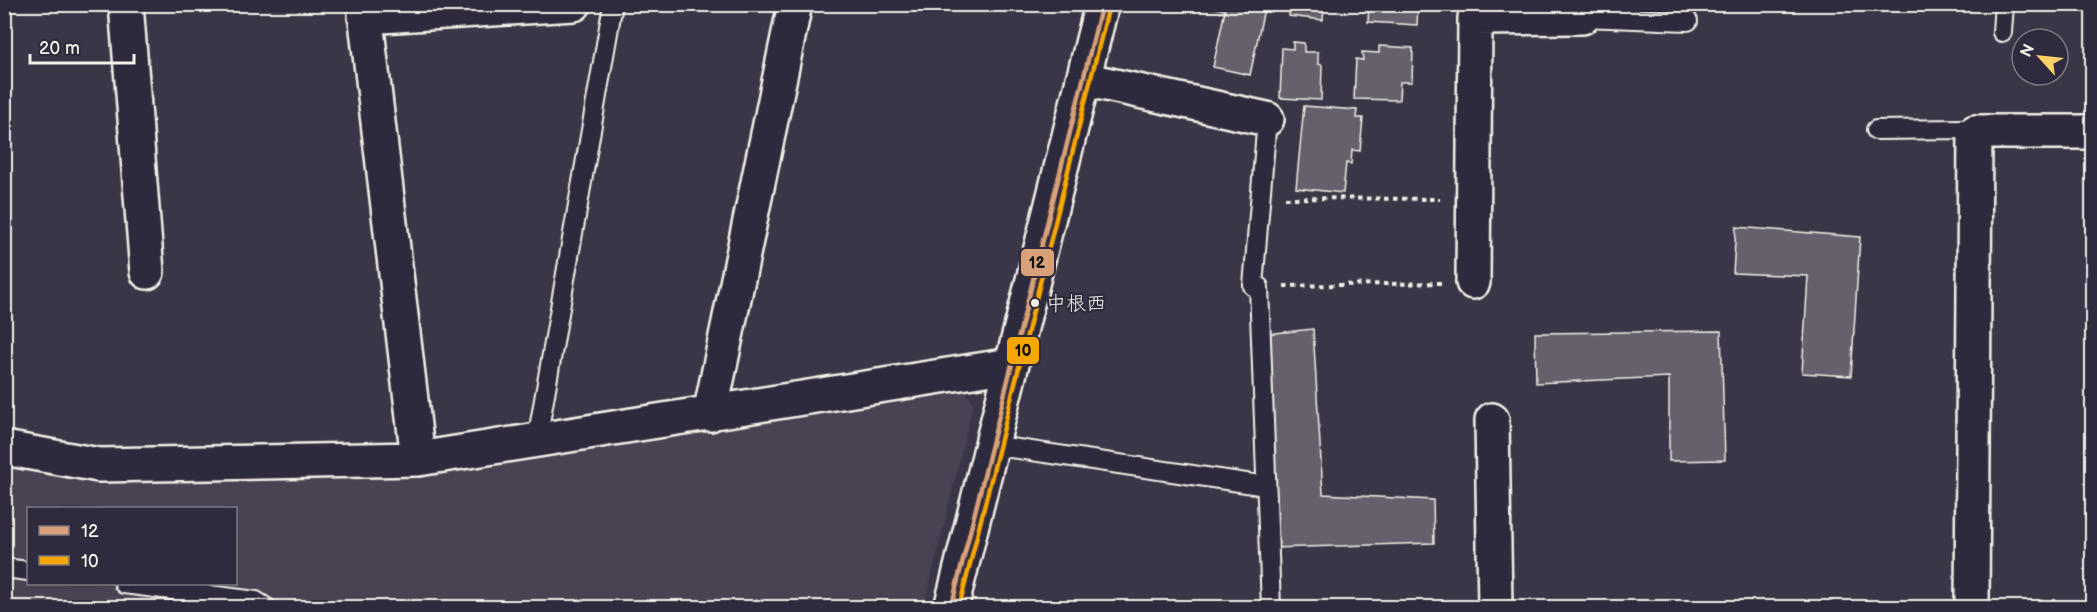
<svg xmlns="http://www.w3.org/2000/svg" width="2097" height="612" viewBox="0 0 2097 612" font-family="'Balsamiq Sans','Klee One',sans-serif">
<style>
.built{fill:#484352;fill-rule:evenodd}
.building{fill:#65616c;stroke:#f4f1e8;stroke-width:1.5}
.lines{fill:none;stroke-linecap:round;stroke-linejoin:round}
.lane-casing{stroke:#f4f1e8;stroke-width:22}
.street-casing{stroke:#f4f1e8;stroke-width:38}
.primary-casing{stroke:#f4f1e8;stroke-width:38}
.path{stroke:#f4f1e8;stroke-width:4;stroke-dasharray:4.5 4.5;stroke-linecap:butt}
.lane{stroke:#2f2a3d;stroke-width:18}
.street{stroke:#2f2a3d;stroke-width:33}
.primary{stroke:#2f2a3d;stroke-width:33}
.bus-1-casing{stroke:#2f2a3d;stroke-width:9}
.bus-2-casing{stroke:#2f2a3d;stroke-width:9}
.bus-1{stroke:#d9a179;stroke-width:4.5}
.bus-2{stroke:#f7a600;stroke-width:4.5}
.bus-dot{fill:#f4f1e8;stroke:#2f2a3d;stroke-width:2}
.labels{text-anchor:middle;stroke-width:4.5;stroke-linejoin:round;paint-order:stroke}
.bus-label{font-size:20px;fill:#f4f1e8;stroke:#2f2a3d;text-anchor:start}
.line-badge{stroke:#2f2a3d;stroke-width:2}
.pale-badge-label{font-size:16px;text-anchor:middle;font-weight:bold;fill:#111}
</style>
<rect width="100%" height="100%" fill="#3b3647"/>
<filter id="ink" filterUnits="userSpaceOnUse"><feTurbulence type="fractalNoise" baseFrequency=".0167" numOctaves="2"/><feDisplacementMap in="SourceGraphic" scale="12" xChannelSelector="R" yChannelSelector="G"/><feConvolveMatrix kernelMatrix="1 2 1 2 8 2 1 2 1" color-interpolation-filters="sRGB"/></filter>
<g filter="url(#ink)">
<path class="built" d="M964,389l9,15 -49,203h-919l-1,-145 82,14zM28,508h208v76h-208z"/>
<path class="building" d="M1197,4h68l-15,71 -37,-8 12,-57z
M1290,4h34l-1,16 -34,-4z
M1369,4h49l-1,21 -49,-3z
M1293,42l11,1v9h14v12l4,1 -1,35 -41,-2 2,-50 11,1z
M1379,46l34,2 -1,34h-12l-1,18 -45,-1 2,-40 7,1 -1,-8 17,1z
M1304,106l53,4 -1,8h7l-3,33 -8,-1 -1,14 -5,-1 -3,30 -47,-5z
M1736,227l124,10 -9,139 -49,-3 6,-97 -75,-3z
M1313,329l10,165 110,6 1,43 -161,5 -7,-214z
M1721,331l4,129 -56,1v-84l-133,6 -1,-50z"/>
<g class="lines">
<g class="lane-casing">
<path id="lane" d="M1582,17l106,4
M2002,32l2,-28
M1267,119l-14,167 6,1 12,321
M1876,130l88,-1 11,3
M537,440l76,-436
M991,445l275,41
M4,568l24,3
M124,584l132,17 11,7"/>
</g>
<g class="street-casing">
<path id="street" d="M126,4l21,268
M364,4l54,455
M365,17l209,-13
M1083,79l184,40
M1473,282l2,-264 107,-1 1,-13
M710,414l85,-410
M1492,420l3,188
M4,448l95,17 319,-6 593,-94
M1972,608l3,-476h117"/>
</g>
<g class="primary-casing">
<path id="primary" d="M951,608l151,-604"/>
</g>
<path class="path" d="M1285,198l155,1
M1284,286l157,-3"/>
<use href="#lane" class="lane"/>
<use href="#street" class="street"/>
<use href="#primary" class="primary"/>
<g class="bus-1-casing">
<path id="bus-1" d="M951,608l151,-604"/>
</g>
<g class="bus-2-casing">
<path id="bus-2" d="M959,608l150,-602"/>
</g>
<use href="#bus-1" class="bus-1"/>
<use href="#bus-2" class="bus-2"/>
</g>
</g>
<circle class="bus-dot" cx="1035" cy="303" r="5"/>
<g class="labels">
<g class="bus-label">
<text x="1046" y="310">中根西</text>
</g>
</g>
<g class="line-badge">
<rect x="1020" y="248" width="35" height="29" rx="6" fill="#d9a179"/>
<rect x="1006" y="336" width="34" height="29" rx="6" fill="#f7a600"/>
</g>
<g class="pale-badge-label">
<text x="1037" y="268">12</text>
<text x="1023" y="356">10</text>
</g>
<rect width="2097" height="612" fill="none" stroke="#2f2a3d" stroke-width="24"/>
<rect x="12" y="12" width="2073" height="588" fill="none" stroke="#f4f1e8" stroke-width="2" filter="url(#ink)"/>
<rect x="27" y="507" width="210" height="78" fill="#2f2a3d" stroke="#7e7a81" stroke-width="1.5"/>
<rect x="39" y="526" width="30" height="9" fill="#d9a179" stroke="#7e7a81" stroke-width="1.5"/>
<text x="81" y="537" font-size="18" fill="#f4f1e8">12</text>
<rect x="39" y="556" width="30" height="9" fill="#f7a600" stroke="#7e7a81" stroke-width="1.5"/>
<text x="81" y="567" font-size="18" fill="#f4f1e8">10</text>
<g transform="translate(2040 57) rotate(297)"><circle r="28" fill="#2f2a3d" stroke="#7e7a81" stroke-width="1.5"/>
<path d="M0-4.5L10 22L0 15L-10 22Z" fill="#ffd166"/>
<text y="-9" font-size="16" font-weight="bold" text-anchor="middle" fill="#f4f1e8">N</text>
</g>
<path d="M30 54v9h104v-9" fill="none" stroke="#f4f1e8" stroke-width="3"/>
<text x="39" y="54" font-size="18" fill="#f4f1e8" stroke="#2f2a3d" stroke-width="4.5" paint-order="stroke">20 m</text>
</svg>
